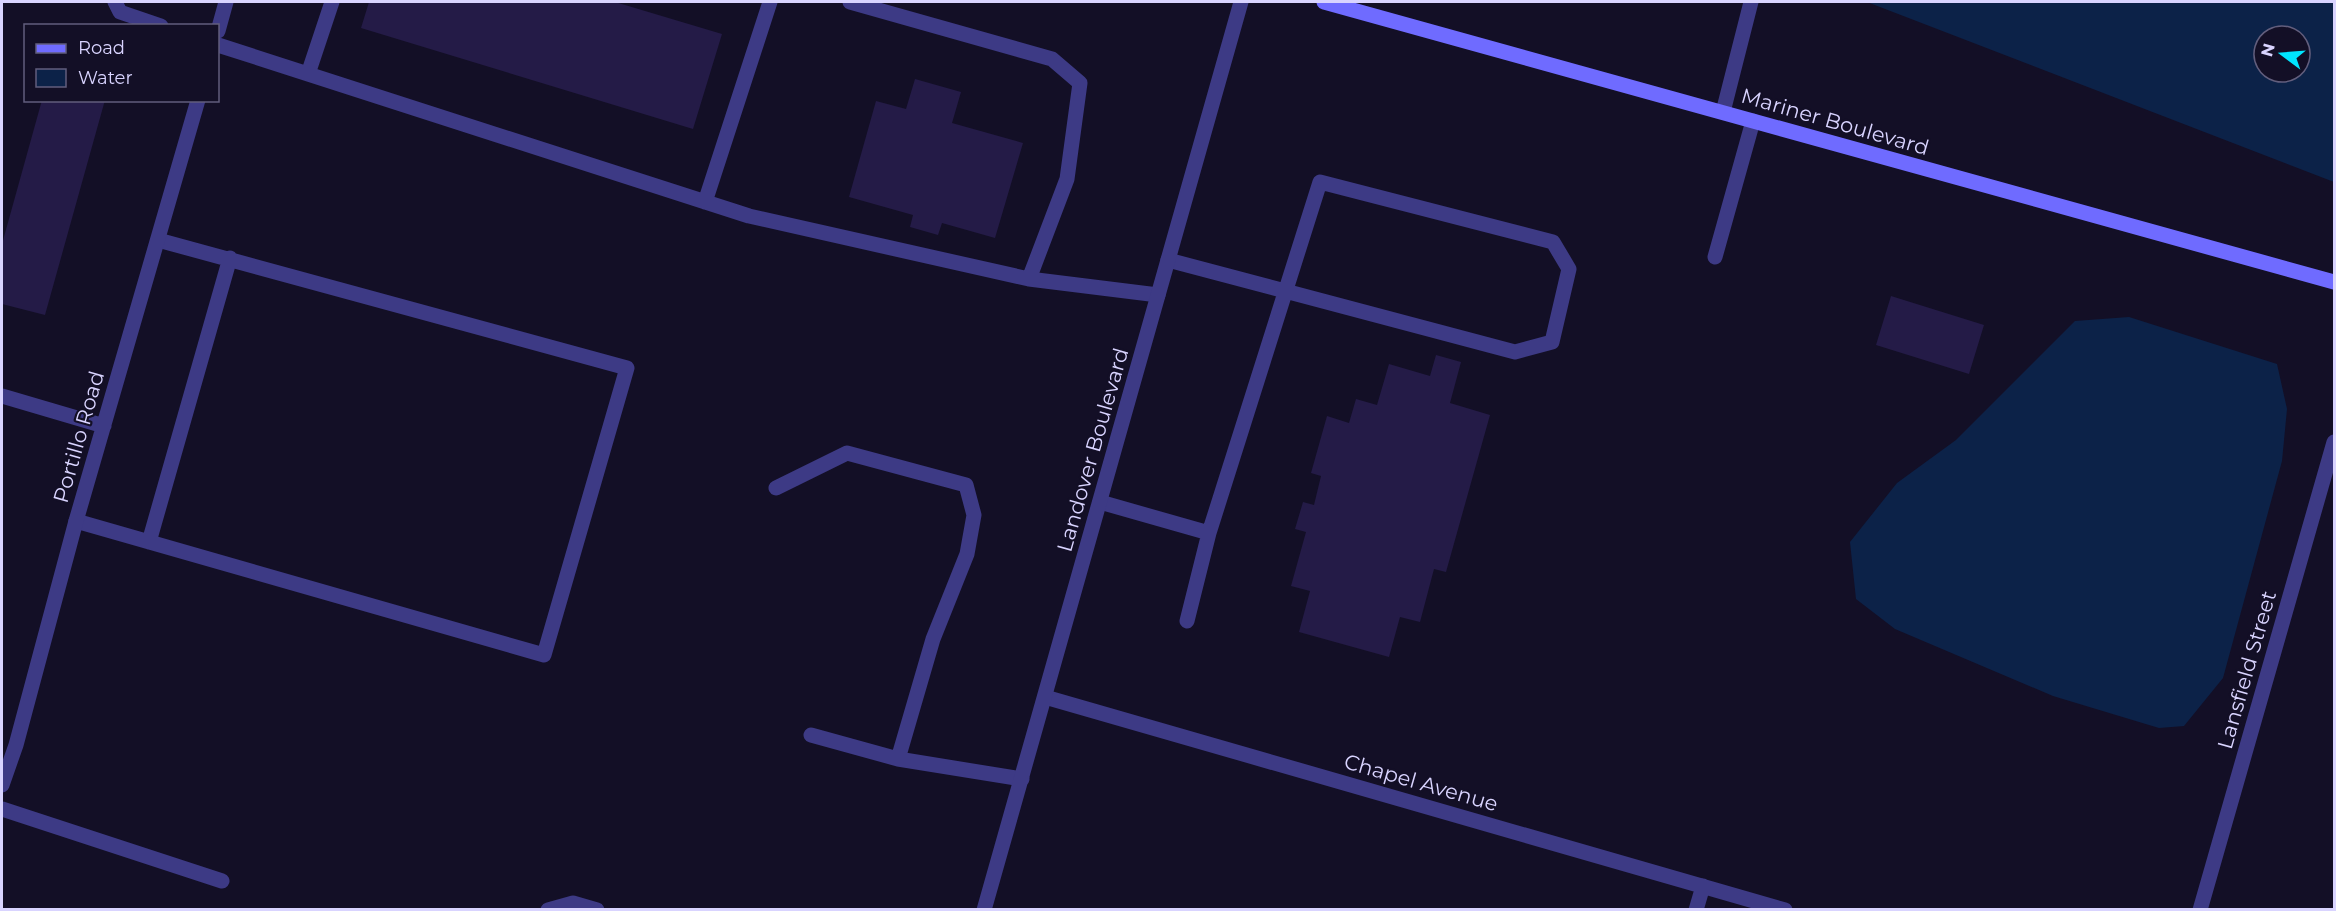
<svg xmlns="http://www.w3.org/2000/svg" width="2336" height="911" viewBox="0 0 2336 911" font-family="Montserrat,sans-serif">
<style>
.water{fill:#0c2248;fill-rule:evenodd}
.building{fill:#241b47}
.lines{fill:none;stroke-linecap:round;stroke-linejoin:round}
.service{stroke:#3d3a85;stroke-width:15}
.minor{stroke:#3d3a85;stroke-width:15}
.tertiary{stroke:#3d3a85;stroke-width:15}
.secondary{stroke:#6f6bff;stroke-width:15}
.labels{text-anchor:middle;stroke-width:4.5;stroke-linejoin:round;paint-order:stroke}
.street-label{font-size:21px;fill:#d9d4ff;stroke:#130f26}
</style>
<rect width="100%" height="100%" fill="#130f26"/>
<path class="water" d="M1867,2h467v180zM2264,36h36v36h-36z
M2129,317l148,47 10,45 -5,52 -59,217 -39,48 -25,2 -106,-32 -158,-67 -39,-30 -6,-57 47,-59 59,-43 119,-119z"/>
<path class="building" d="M369,2h246l107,32 -29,95 -332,-101z
M915,79l46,13 -9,31 71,20 -28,95 -53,-15 -4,12 -28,-8 3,-12 -64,-18 27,-96 30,8z
M42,100h63l-60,215 -43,-11v-60z
M1891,296l93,29 -15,49 -93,-29z
M1436,355l25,7 -11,41 40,12 -44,157 -12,-3 -14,53 -20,-5 -11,40 -90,-25 11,-41 -19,-5 15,-54 -11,-3 8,-27 11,3 7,-29 -10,-3 16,-57 22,7 7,-24 21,6 12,-41 41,12z"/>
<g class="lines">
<path class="service" d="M115,2l5,10 41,14
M850,2l202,57 28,24 -13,96 -38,100
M218,45l531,171 280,63 129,16
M308,74l24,-72
M1723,112l28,-110
M705,202l65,-200
M1715,257l38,-136
M1168,260l347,92 37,-10 17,-73 -16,-27 -233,-60 -111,351
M776,488l71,-35 119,32 8,30 -7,39 -34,85 -35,120
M1100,502l109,31 -22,88
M76,521l468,134 83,-287 -469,-128
M149,542l81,-284
M811,735l87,24 124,20
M2,809l220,72
M548,910l25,-7 24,7"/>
<path class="minor" d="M218,31l8,-29
M2,396l102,30
M1045,697l740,213
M2,785l14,-40 60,-224 122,-421
M1696,910l7,-24
M2200,910l134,-468"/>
<path class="tertiary" d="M984,910l257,-908"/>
<path class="secondary" d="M1324,2l1010,280"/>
</g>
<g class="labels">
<g class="street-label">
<text transform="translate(1835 122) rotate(16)" y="7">Mariner Boulevard</text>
<text transform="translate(79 437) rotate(-74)" y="7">Portillo Road</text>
<text transform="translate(1093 450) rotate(-74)" y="7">Landover Boulevard</text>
<text transform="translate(2247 670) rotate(-74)" y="7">Lansfield Street</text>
<text transform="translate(1421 783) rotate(16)" y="7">Chapel Avenue</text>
</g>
</g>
<rect width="2336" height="911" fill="none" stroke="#d9d4ff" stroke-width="6"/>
<rect x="24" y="24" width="195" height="78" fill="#130f26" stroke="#625e7d" stroke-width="1.5"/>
<rect x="36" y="44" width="30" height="9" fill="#6f6bff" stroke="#625e7d" stroke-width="1.5"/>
<text x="78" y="54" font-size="18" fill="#d9d4ff">Road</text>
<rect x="36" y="69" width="30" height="18" fill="#0c2248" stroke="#625e7d" stroke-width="1.5"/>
<text x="78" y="84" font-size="18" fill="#d9d4ff">Water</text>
<g transform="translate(2282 54) rotate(286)"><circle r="28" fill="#130f26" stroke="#625e7d" stroke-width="1.5"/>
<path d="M0-4.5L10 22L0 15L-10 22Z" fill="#00e5ff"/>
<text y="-9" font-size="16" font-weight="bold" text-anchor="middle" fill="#d9d4ff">N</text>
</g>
</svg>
